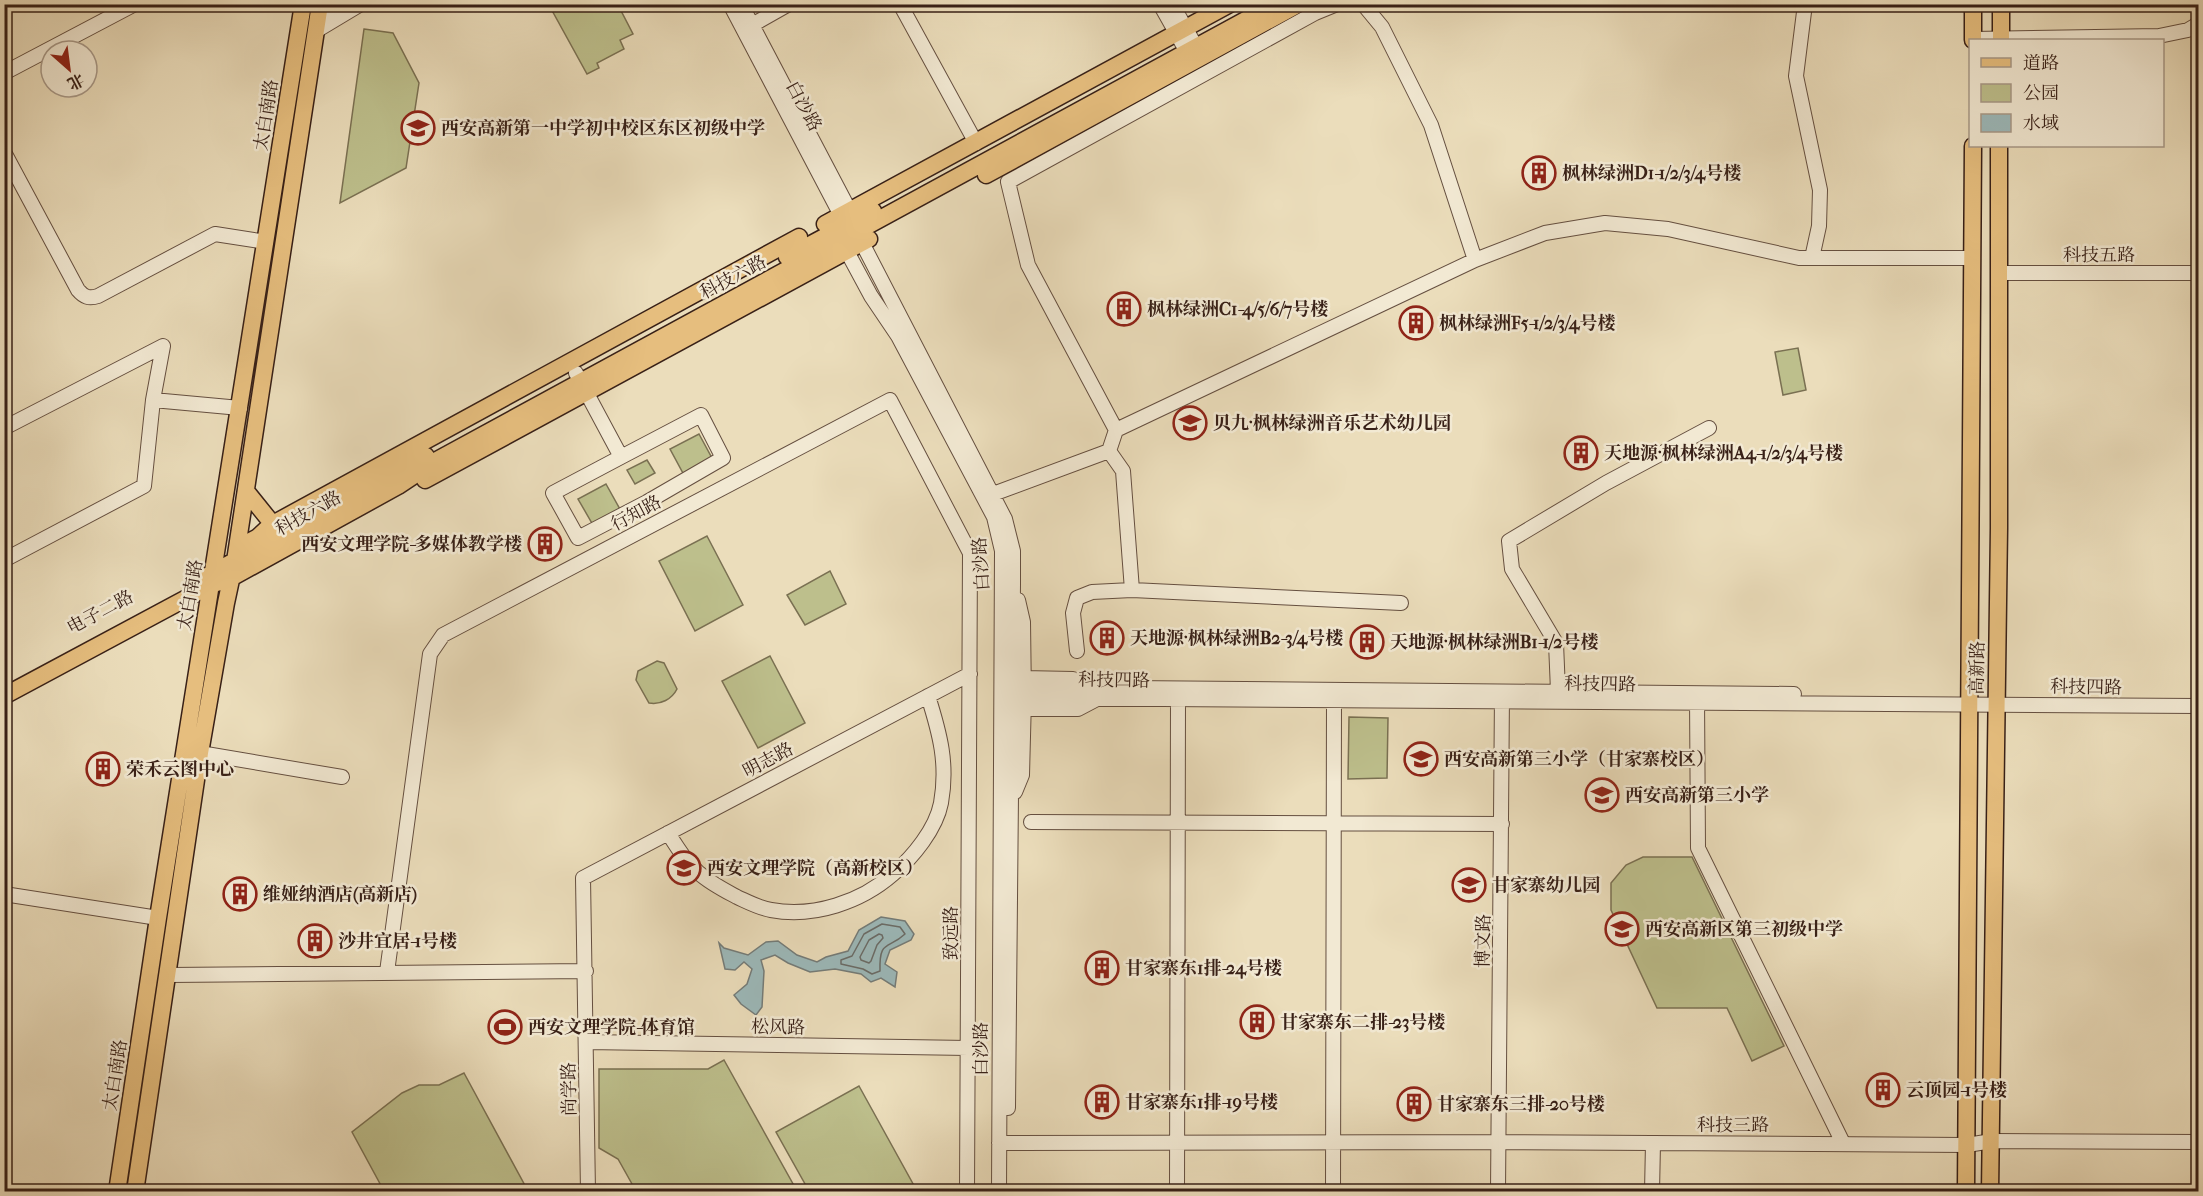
<svg xmlns="http://www.w3.org/2000/svg" width="2203" height="1196" viewBox="0 0 2203 1196" font-family="'IM FELL French Canon','Noto Serif SC',serif">
<style>
.green{fill:#bdbf8c;stroke:#7a7052;stroke-width:1.5}
.water{fill:#9cb9ba;stroke:#747c79;stroke-width:1.5}
.lines{fill:none;stroke-linecap:round;stroke-linejoin:round}
.shore{stroke:#6a6c68;stroke-width:1.5}
.minor-casing{stroke:#654f40;stroke-width:16}
.major-casing{stroke:#382017;stroke-width:19}
.minor{stroke:#f2e9d3;stroke-width:14}
.major{stroke:#e6be7e;stroke-width:16}
.labels{text-anchor:middle;stroke-width:5;stroke-linejoin:round;paint-order:stroke}
.street-label{font-size:18px;fill:#382017;stroke:#f2e9d3}
.poi-label{font-size:18px;font-weight:bold;fill:#382017;stroke:#f2e9d3;text-anchor:start}
</style>
<rect width="100%" height="100%" fill="#ebddbb"/>
<filter id="stains"><feTurbulence type="fractalNoise" baseFrequency=".00333" numOctaves="4"/><feColorMatrix values="0 0 0 0 .2 0 0 0 0 .09 0 0 0 0 .02 0 0 0 .5 -.17"/></filter>
<radialGradient id="worn" r=".72"><stop offset=".6" stop-color="#630" stop-opacity="0"/><stop offset="1" stop-color="#630" stop-opacity=".3"/></radialGradient>
<path class="green" d="M549,5h69l15,29 -13,6 4,9 -27,14 2,5 -12,6z
M364,29l29,4 26,50 -13,85 -66,35z
M1798,348l8,42 -23,5 -8,-43z
M699,434l14,26 -29,15 -14,-26z
M647,460l8,13 -20,11 -8,-14z
M606,484l15,27 -28,14 -15,-26z
M707,536l36,69 -48,26 -36,-70z
M830,571l16,33 -41,21 -18,-30z
M770,656l35,67 -47,25 -36,-67z
M657,661l7,2 13,26c-5,10 -16,16 -28,14l-13,-23 2,-9z
M1349,717l39,1 -1,60 -39,1z
M1643,857h49l92,189 -32,15 -25,-53h-70l-46,-98v-27l15,-18z
M724,1060l73,131h-161l-18,-32 -19,-11v-79h109z
M464,1073l64,118h-144l-32,-59 50,-39 17,-8h20z
M859,1086l58,105h-108l-33,-59z"/>
<path class="water" d="M881,917l24,4 9,13 -3,6 -21,10 -5,14 12,8 -2,15 -14,-9 -10,4 -10,-8 -26,-5 -25,3 -22,-9 -13,-8 -14,5 3,11 -2,36 -6,8 -15,-11 -7,-9 13,-11 5,-15 -8,-7 -9,8 -10,-1 -6,-26 5,5 24,7 18,-13 12,-1 19,14 20,7 9,-5 22,-6 11,-21z"/>
<g class="lines">
<path class="shore" d="M882,924l18,3 5,7c-17,16 -26,5 -25,37l-8,3 -9,-5 -22,-5v-4l11,-4 12,-22z
M879,934l3,1 1,3 -6,7 -6,16 -2,2 -8,-3 -1,-3 9,-17z"/>
<g class="minor-casing">
<path id="minor" d="M730,4l115,219
M741,4l114,217 2,12 148,286 8,32v33l-5,524
M900,4l76,139
M1160,4l27,48
M1172,4l24,43
M1363,4l19,23 49,98 44,135
M1805,4l-9,72 24,114 -1,36 -7,32
M318,16l20,-12
M752,25l37,-21
M316,31l45,-27
M1973,39l186,-3 29,-6 10,-6
M4,73l131,-69
M4,152l74,138c6,7 11,9 20,6l117,-62 51,8
M843,244l28,52 27,40 96,181 8,34 -3,641
M1999,273h199
M576,373l45,84 -68,36 25,45 69,-36 76,-44 -22,-43 -80,42
M153,400l87,8
M4,428l159,-82 -10,54 -9,86 -140,74
M1116,430l-88,-165 -20,-83 307,-169 22,-9
M1109,451l14,20 9,119
M993,494l116,-43 7,-21 359,-170 70,-27 60,-10 63,6 131,29h174
M1077,651l-4,-38 4,-15 15,-6 40,-2 269,13
M1023,678l50,1
M1004,687l790,7
M1558,691l-2,-48 -44,-74 -3,-28 97,-58 103,-55
M1697,696l1,152 145,295
M1004,698l1194,8
M1023,709h55l19,-10
M200,753l142,24
M1015,792l7,-17 2,-77 -1,-76 -5,-22
M1031,822l471,2
M668,833c9,14 18,29 31,40 11,10 25,17 38,24 11,5 22,11 34,13 43,8 90,-8 122,-36 20,-17 43,-45 48,-71 7,-39 -1,-69 -13,-107
M4,894l154,24
M387,972l43,-318 13,-19 447,-235 80,153 -3,639
M168,975l418,-4
M587,1042l381,6
M999,1143l500,-1 468,3 25,-4 206,1
M588,1192l-5,-314 387,-204
M1177,1192l1,-493
M1333,1192l1,-492
M1498,1192l4,-499
M1652,1192l1,-49"/>
</g>
<g class="major-casing">
<path id="major" d="M1973,40v-36
M2001,40v-36
M986,175l313,-171
M825,224l405,-220
M787,257l86,-46
M425,480l444,-241
M246,491l33,41
M245,544l13,-7 13,-12 528,-288
M198,581l228,-125
M4,696l207,-111 20,-7 167,-92 39,-26 838,-456
M117,1192l41,-274 145,-914
M135,1192l65,-439 26,-150 9,-42 85,-557
M1966,1192l7,-1046
M1990,1192l9,-664v-382"/>
</g>
<use href="#minor" class="minor"/>
<use href="#major" class="major"/>
</g>
<defs>
<g id="school-ring" transform="scale(1.725)"><circle r="9.5" fill="#f2e9d3" stroke="#8f2418" stroke-width="1.5"/><path d="M0-5L7-2L0 1L-7-2ZM-4 1L0 2.5L4 1V4Q0 6-4 4Z" fill="#8f2418"/></g>
<g id="building-ring" transform="scale(1.725)"><circle r="9.5" fill="#f2e9d3" stroke="#8f2418" stroke-width="1.5"/><path d="M-4-6H4V6H1V3H-1V6H-4ZM-2.5-4.3h1.7v1.8h-1.7ZM.8-4.3h1.7v1.8H.8ZM-2.5-1h1.7V.8h-1.7ZM.8-1h1.7V.8H.8Z" fill="#8f2418"/></g>
<g id="university-ring" transform="scale(1.725)"><circle r="9.5" fill="#f2e9d3" stroke="#8f2418" stroke-width="1.5"/><path d="M0-5L7-2L0 1L-7-2ZM-4 1L0 2.5L4 1V4Q0 6-4 4Z" fill="#8f2418"/></g>
<g id="stadium-ring" transform="scale(1.725)"><circle r="9.5" fill="#f2e9d3" stroke="#8f2418" stroke-width="1.5"/><path d="M0-5a6.5 5 0 1 0 0 10a6.5 5 0 1 0 0-10ZM-3.5-1.8h7v3.6h-7Z" fill="#8f2418"/></g>
</defs>
<g fill-rule="evenodd">
<use href="#school-ring" x="418" y="128"/>
<use href="#building-ring" x="1539" y="173"/>
<use href="#building-ring" x="1124" y="309"/>
<use href="#building-ring" x="1416" y="323"/>
<use href="#school-ring" x="1190" y="423"/>
<use href="#building-ring" x="1581" y="453"/>
<use href="#building-ring" x="545" y="544"/>
<use href="#building-ring" x="1107" y="638"/>
<use href="#building-ring" x="1367" y="642"/>
<use href="#school-ring" x="1421" y="759"/>
<use href="#building-ring" x="103" y="769"/>
<use href="#school-ring" x="1602" y="795"/>
<use href="#university-ring" x="684" y="868"/>
<use href="#school-ring" x="1469" y="885"/>
<use href="#building-ring" x="240" y="894"/>
<use href="#school-ring" x="1622" y="929"/>
<use href="#building-ring" x="315" y="941"/>
<use href="#building-ring" x="1102" y="968"/>
<use href="#building-ring" x="1257" y="1022"/>
<use href="#stadium-ring" x="505" y="1027"/>
<use href="#building-ring" x="1883" y="1090"/>
<use href="#building-ring" x="1102" y="1102"/>
<use href="#building-ring" x="1414" y="1104"/>
</g>
<g class="labels">
<g class="street-label">
<text transform="translate(804 106) rotate(62)" y="6">白沙路</text>
<text transform="translate(266 115) rotate(-81)" y="6">太白南路</text>
<text x="2099" y="261">科技五路</text>
<text transform="translate(733 277) rotate(-28)" y="6">科技六路</text>
<text transform="translate(308 513) rotate(-29)" y="6">科技六路</text>
<text transform="translate(636 513) rotate(-28)" y="6">行知路</text>
<text transform="translate(981 564) rotate(-94)" y="6">白沙路</text>
<text transform="translate(190 595) rotate(-80)" y="6">太白南路</text>
<text transform="translate(100 612) rotate(-28)" y="6">电子二路</text>
<text transform="translate(1977 668) rotate(-89)" y="6">高新路</text>
<text transform="translate(1114 680) rotate(1)" y="6">科技四路</text>
<text transform="translate(1600 684) rotate(1)" y="6">科技四路</text>
<text transform="translate(2086 687) rotate(1)" y="6">科技四路</text>
<text transform="translate(768 760) rotate(-28)" y="6">明志路</text>
<text transform="translate(951 933) rotate(-90)" y="6">致远路</text>
<text transform="translate(1483 941) rotate(-89)" y="6">博文路</text>
<text transform="translate(778 1027) rotate(1)" y="6">松风路</text>
<text transform="translate(981 1049) rotate(-90)" y="6">白沙路</text>
<text transform="translate(115 1075) rotate(-81)" y="6">太白南路</text>
<text transform="translate(569 1089) rotate(-91)" y="6">尚学路</text>
<text x="1733" y="1131">科技三路</text>
</g>
<g class="poi-label">
<text x="441" y="134">西安高新第一中学初中校区东区初级中学</text>
<text x="1562" y="179">枫林绿洲D1-1/2/3/4号楼</text>
<text x="1147" y="315">枫林绿洲C1-4/5/6/7号楼</text>
<text x="1439" y="329">枫林绿洲F5-1/2/3/4号楼</text>
<text x="1213" y="429">贝九·枫林绿洲音乐艺术幼儿园</text>
<text x="1604" y="459">天地源·枫林绿洲A4-1/2/3/4号楼</text>
<text x="522" y="550" text-anchor="end">西安文理学院-多媒体教学楼</text>
<text x="1130" y="644">天地源·枫林绿洲B2-3/4号楼</text>
<text x="1390" y="648">天地源·枫林绿洲B1-1/2号楼</text>
<text x="1444" y="765">西安高新第三小学（甘家寨校区）</text>
<text x="126" y="775">荣禾云图中心</text>
<text x="1625" y="801">西安高新第三小学</text>
<text x="707" y="874">西安文理学院（高新校区）</text>
<text x="1492" y="891">甘家寨幼儿园</text>
<text x="263" y="900">维娅纳酒店(高新店)</text>
<text x="1645" y="935">西安高新区第三初级中学</text>
<text x="338" y="947">沙井宜居-1号楼</text>
<text x="1125" y="974">甘家寨东1排-24号楼</text>
<text x="1280" y="1028">甘家寨东二排-23号楼</text>
<text x="528" y="1033">西安文理学院-体育馆</text>
<text x="1906" y="1096">云顶园-1号楼</text>
<text x="1125" y="1108">甘家寨东1排-19号楼</text>
<text x="1437" y="1110">甘家寨东三排-20号楼</text>
</g>
</g>
<rect width="2203" height="1196" fill="none" stroke="#ebddbb" stroke-width="24"/>
<rect x="6" y="6" width="2191" height="1184" fill="none" stroke="#382017" stroke-width="3"/>
<rect x="12" y="12" width="2179" height="1172" fill="none" stroke="#382017" stroke-width="1.5"/>
<rect x="1969" y="39" width="195" height="108" fill="#f2e9d3" stroke="#a89988" stroke-width="1.5"/>
<rect x="1981" y="58" width="30" height="9" fill="#e6be7e" stroke="#a89988" stroke-width="1.5"/>
<text x="2023" y="69" font-size="18" fill="#382017">道路</text>
<rect x="1981" y="84" width="30" height="18" fill="#bdbf8c" stroke="#a89988" stroke-width="1.5"/>
<text x="2023" y="99" font-size="18" fill="#382017">公园</text>
<rect x="1981" y="114" width="30" height="18" fill="#9cb9ba" stroke="#a89988" stroke-width="1.5"/>
<text x="2023" y="129" font-size="18" fill="#382017">水域</text>
<g transform="translate(69 69) rotate(152)"><circle r="28" fill="#f2e9d3" stroke="#a89988" stroke-width="1.5"/>
<path d="M0-4.5L10 22L0 15L-10 22Z" fill="#8f2418"/>
<text y="-9" font-size="16" font-weight="bold" text-anchor="middle" fill="#382017">北</text>
</g>
<rect width="100%" height="100%" filter="url(#stains)"/>
<rect width="100%" height="100%" fill="url(#worn)"/>
</svg>
